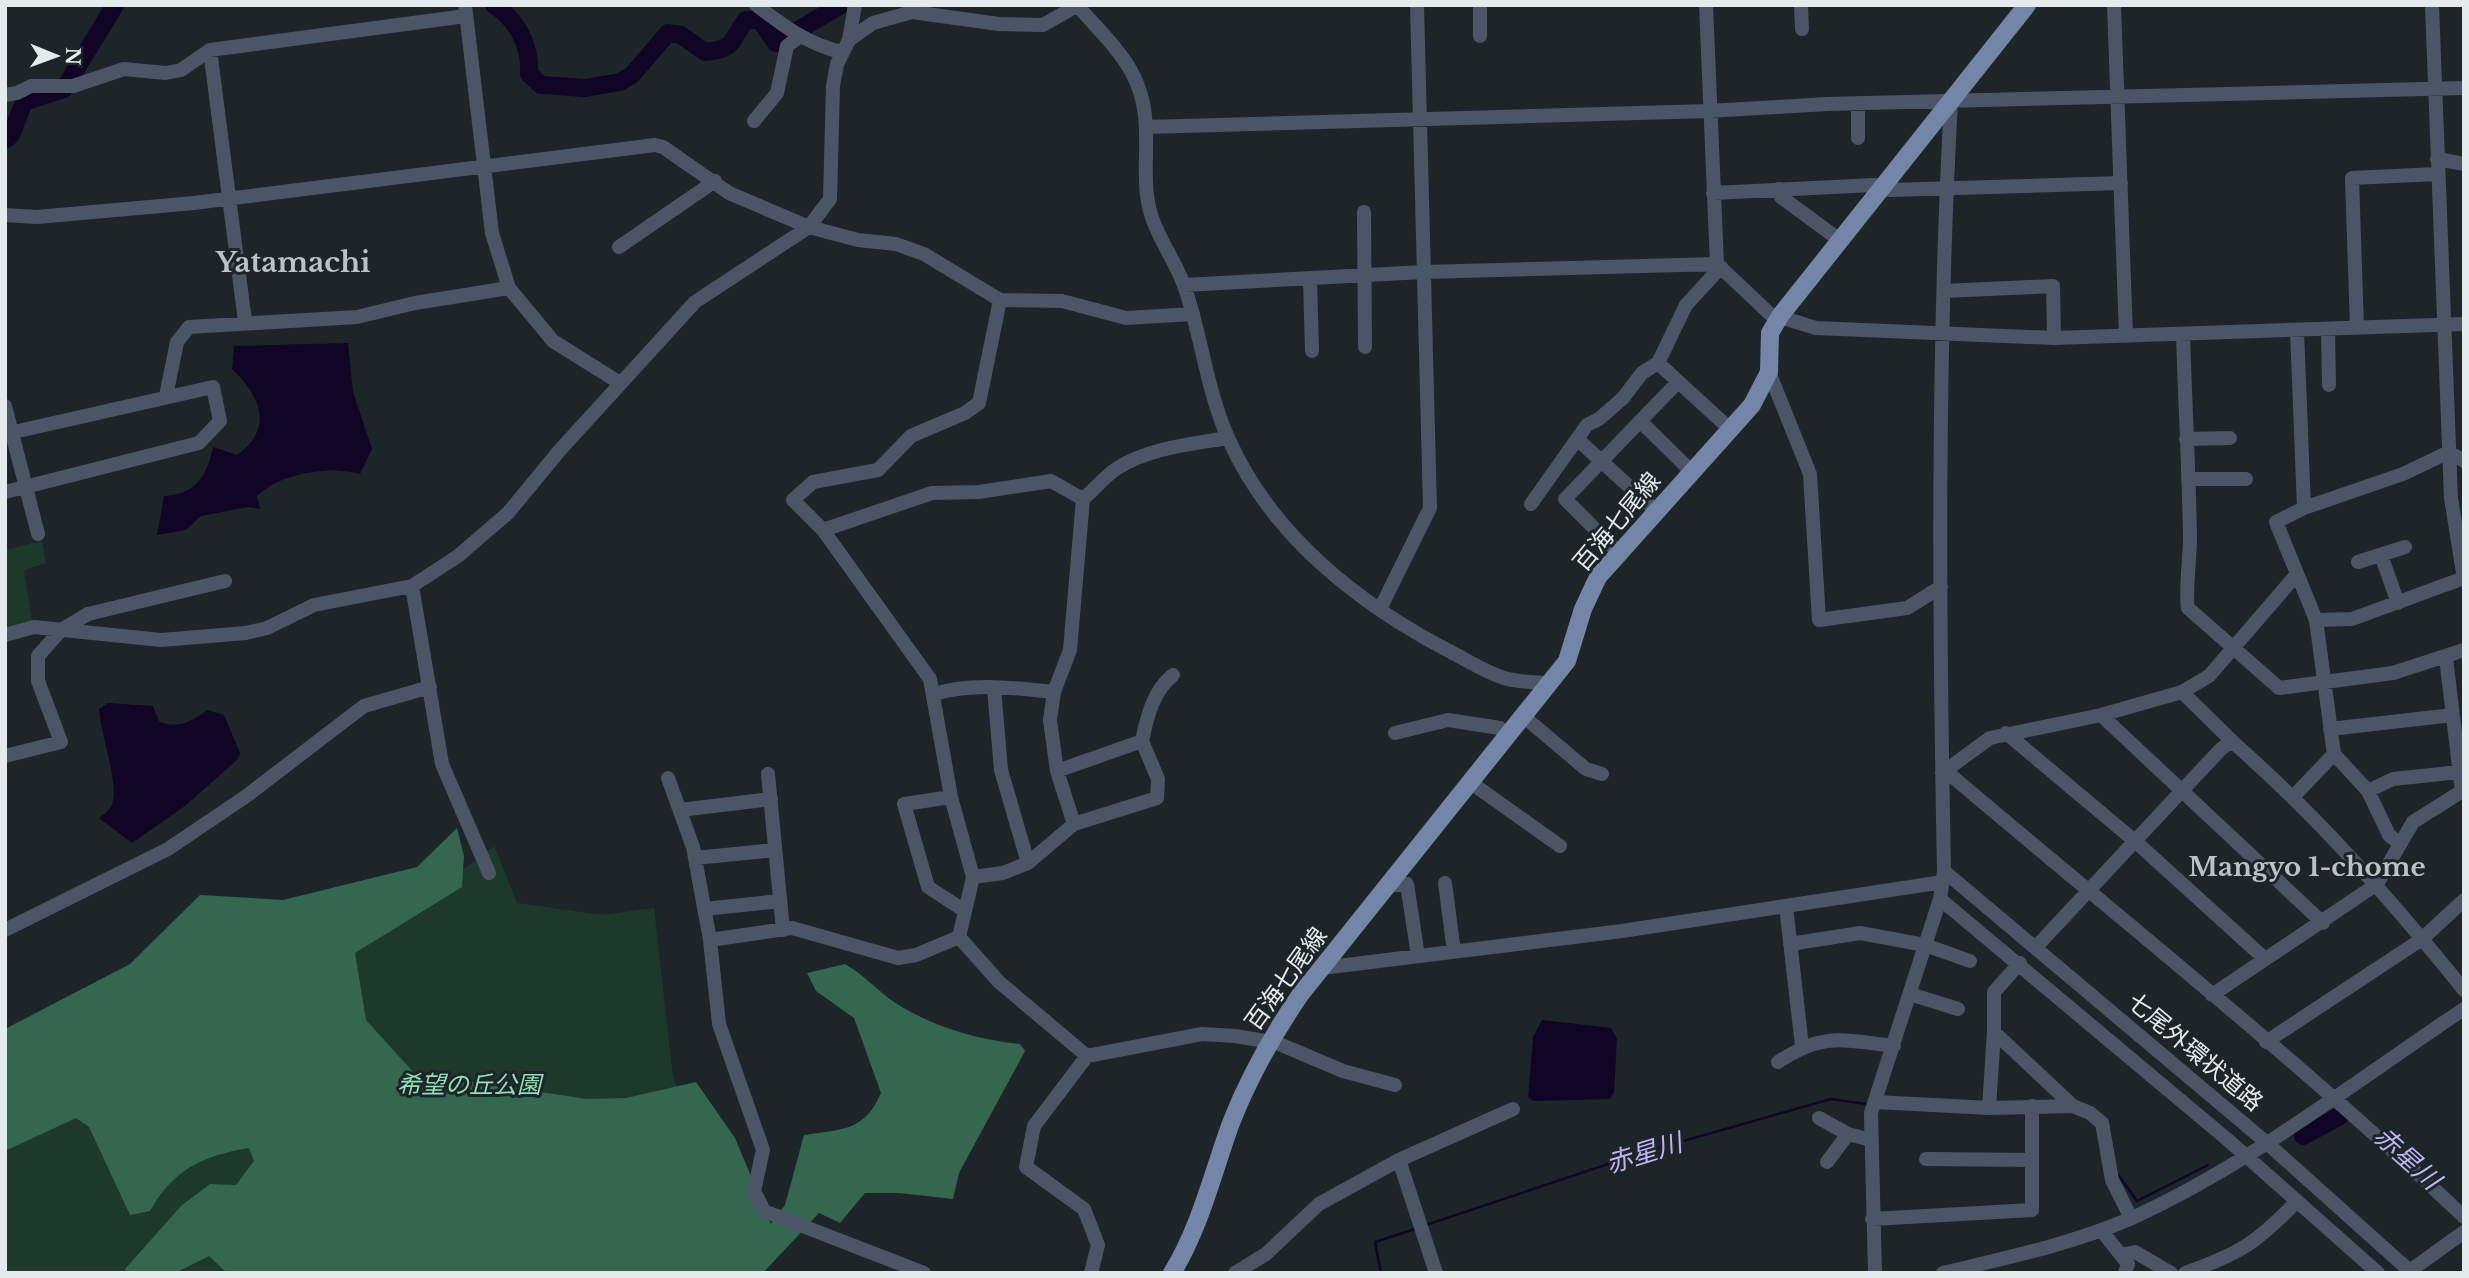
<svg xmlns="http://www.w3.org/2000/svg" width="2469" height="1278" viewBox="0 0 2469 1278" font-family="'Libre Baskerville','Noto Sans JP',serif">
<style>
.green{fill:#1d392c}
.forest{fill:#346650}
.water{fill:#110526}
.lines{fill:none;stroke-linecap:round;stroke-linejoin:round}
.stream{stroke:#110526;stroke-width:2.5}
.river{stroke:#110526;stroke-width:18}
.minor{stroke:#4c5566;stroke-width:14}
.major{stroke:#7386a8;stroke-width:18}
.labels{text-anchor:middle;stroke-width:6;stroke-linejoin:round;paint-order:stroke}
.street-label{font-size:24px;fill:#e5ebed;stroke:#1d2528}
.park-label{font-size:24px;font-style:italic;fill:#8fdfba;stroke:#1d2528}
.neighbourhood-label{font-size:26px;font-weight:bold;fill:#b8c2c7;stroke:#1d2528}
.water-label{font-size:26px;font-style:italic;fill:#c2b2f6;stroke:#1d2528}
.quarter-label{font-size:28px;font-weight:bold;fill:#b8c2c7;stroke:#1d2528}
</style>
<rect width="100%" height="100%" fill="#1d2528"/>
<path class="green" d="M42,541l4,22 -22,7 8,53 -27,8v-81z
M494,846l23,57 85,12 52,-7 19,170 87,195h-755v-231l427,-148z"/>
<path class="forest" d="M457,828l7,28 -2,31 -107,66 11,67 48,53 173,26 39,-1 70,-16 39,56 36,86 14,-19 19,-70c38,-6 60,-3 77,-42l-27,-75 -38,-27 -9,-18 38,-9c21,12 36,31 57,43 36,21 77,33 118,37l5,7 -66,122 -6,26 -54,-6h-34l-25,30 -21,-10 -56,60h-536l-18,-17 -34,17h-49l-1,-4 57,-64 28,-21 26,1 18,-24 -5,-13c-47,8 -75,21 -99,63l-20,4 -41,-88 -13,-9 -71,33v-122l125,-65 70,-69 83,5 134,-33z"/>
<path class="water" d="M348,343l5,49 19,57 -12,25c-30,-9 -80,-1 -103,22l3,13 -12,-2 -47,9 -15,14 -29,5 7,-39c31,-1 43,-20 49,-49l24,8c37,-26 24,-59 -5,-86l2,-23z
M108,703l45,3 6,15c17,9 35,0 48,-11l17,5 16,38 -2,6 -53,47 -53,37 -33,-25c4,-3 9,-7 12,-11 10,-20 -11,-74 -12,-98z
M1542,1020l69,8 6,11 -3,54 -4,6 -77,2 -5,-4 5,-60z"/>
<g class="lines">
<path class="stream" d="M2117,1173l20,28 71,-36
M1426,1225l215,-72 190,-54 35,5
M1381,1273l-6,-31 40,-13"/>
<path class="river" d="M494,5c23,14 37,42 35,69l12,11 44,3 35,-6 12,-7 36,-42 13,2 24,17c31,-3 24,-10 41,-32h14l16,23 65,-38
M5,140l6,-5 13,-33 40,-13 51,-84
M2303,1136l37,-20"/>
<path class="minor" d="M465,5l27,228 17,55 44,53 67,42
M756,5c28,21 51,39 85,47
M1077,5c37,43 68,65 69,126 1,26 -3,54 4,80 7,27 26,50 35,77 17,50 22,104 44,152 43,96 131,165 222,212 17,9 35,20 53,26 13,4 28,4 42,5
M1480,5v31
M1706,5l11,259
M1801,5l1,24
M2114,5l12,331
M2432,5l19,493 13,81
M849,40l6,-35
M210,50l35,271
M5,95l12,-2 14,-7h42l51,-17 42,4 15,-3 29,-20 256,-34
M1858,104v34
M754,121l23,-28 10,-47 12,-9
M1146,127l563,-16 118,-7 637,-16
M2437,159l27,5
M1779,189l2,8 60,44
M1713,193l161,-8 16,5 231,-7
M1364,212l1,135
M5,215l32,2 157,-14 461,-58 8,2 66,46 80,34 49,13 38,4 28,10 76,46 62,1 64,17 67,-4
M619,247l96,-66
M1310,279l2,72
M1184,285l239,-13 294,-8 53,50 46,14 238,10 410,-14
M1944,291l109,-5 1,52
M2357,328l-5,-150 85,-4
M2328,329l1,56
M2297,330l7,178
M2183,334c2,68 6,137 7,205 0,16 -5,57 -2,69l91,80 114,-15 71,-23
M1658,363l73,67
M1769,372l41,102 9,146 88,-12 34,-21
M166,396l11,-54 12,-15 168,-10 58,-14 94,-15
M5,406l33,128
M1640,421l52,51
M5,434l208,-47 7,34 -21,22 -194,49
M1577,439l79,72
M2186,439l44,-1
M2188,479h58
M1531,504l56,-79 12,-6 24,-21 19,-25 16,-10 28,-58 35,-38
M823,530l109,-37 47,-1 72,-11 32,18
M1618,552l-53,-53 113,-117
M2381,555l17,48
M2358,562l47,-15
M2297,574l-88,102 -27,16 -81,23 -111,23 -48,35 11,4c171,145 348,285 511,440
M412,586l30,178 47,109
M1380,609l50,-101 -13,-503
M2316,620l36,-1 112,-41
M5,635l29,-8 127,13 85,-7 21,-5 47,-23 98,-19 46,-30 50,-43 52,-63 135,-148 114,-75 21,-28 3,-113 4,-22 12,-24 24,-17 39,-11 87,12 44,1 35,-20
M2446,658l16,133
M994,688l7,82 27,93
M2182,692l53,52
M934,694c38,-12 81,-6 120,-2
M1522,715l64,54 16,5
M2101,715l222,208
M2330,729l123,-14
M1395,733l53,-13 52,8 6,9
M2006,733l130,109 128,116
M1142,741c5,-24 11,-50 31,-66
M2334,754l34,37 21,44 11,9
M5,756l56,-14 -23,-61v-25l23,-26 27,-16 137,-33
M768,774l15,156
M668,778l25,69 17,93 9,84 44,126 -9,41 10,20 160,62
M1470,782l90,64
M2368,791l25,-12 66,-7
M2294,796l40,-42 -18,-134 -40,-98 28,-14 99,-34 46,-22 15,9
M951,797l-47,7 24,83 37,24
M680,810l91,-11
M1074,824l-17,-53 -7,-51 4,-28 16,-42 13,-151c11,-9 21,-22 33,-30 32,-21 75,-25 112,-31
M695,858l80,-8
M1944,871l323,272 145,130
M973,877l30,-4 25,-10 46,-39 83,-26 1,-19 -16,-38 -85,30
M1445,883l9,69
M1386,886l21,-2 11,72
M1940,899l288,241 150,133
M1786,906l16,140
M704,909l76,-8
M5,930l163,-81 77,-52 119,-91 66,-19
M959,937l40,45 88,74 115,-22 33,2 42,7 66,28 52,14
M710,940l82,-12 106,30 18,-3 43,-18 14,-60 -22,-80 -21,-118 -107,-149 -30,-30 20,-18 65,-12 33,-34 54,-23 14,-10 21,-103
M1790,944l70,-11 65,12 45,16
M2036,947l183,-196 8,-7h8c85,75 158,158 229,246
M2020,963l-26,29v40l79,74
M1322,968l300,-37 321,-49
M1910,994l48,15
M2212,995l165,-111 36,-62 51,-32
M2266,1042l156,-103 42,-39
M1087,1056l-53,70 -8,41 58,42 14,36 -7,28
M1778,1062c45,-30 65,-22 116,-16
M1876,1102l113,6 84,-2 17,7 12,10 10,57 19,38
M1989,1108l5,-76
M1819,1118l29,16
M1926,1159l106,1
M1399,1160l37,113
M1827,1162l21,-28 23,6
M1872,1219l160,-9v-104
M2101,1230l27,34 -3,9
M2122,1255l13,-3 36,21
M1235,1273l31,-19 53,-50 80,-44 114,-51
M1875,1273l-4,-160 69,-214 4,-28c-5,-256 -7,-514 7,-770
M1943,1273c63,-15 129,-29 189,-55 117,-53 225,-138 332,-209
M2185,1273c54,-19 72,-30 112,-72
M2407,1273l57,-41"/>
<path class="major" d="M1172,1273c28,-45 41,-101 59,-150 18,-46 41,-87 69,-128l267,-334 16,-52 15,-32 154,-172 17,-33 1,-39 10,-17 247,-311"/>
</g>
<g class="labels">
<g class="street-label">
<text transform="translate(1617 522) rotate(-50)" y="8">百海七尾線</text>
<text transform="translate(1286 979) rotate(-54)" y="8">百海七尾線</text>
<text transform="translate(2195 1052) rotate(40)" y="8">七尾外環状道路</text>
</g>
<g class="park-label">
<text x="469" y="1093">希望の丘公園</text>
</g>
<g class="neighbourhood-label">
<text x="2307" y="876">Mangyo 1-chome</text>
</g>
<g class="water-label">
<text transform="translate(1644 1153) rotate(-17)" y="9">赤星川</text>
<text transform="translate(2407 1158) rotate(42)" y="9">赤星川</text>
</g>
<g class="quarter-label">
<text x="293" y="272">Yatamachi</text>
</g>
</g>
<rect width="2469" height="1278" fill="none" stroke="#e5ebed" stroke-width="14"/>
<g transform="translate(56 56) rotate(91)" stroke="#1d2528" stroke-width="5" paint-order="stroke">
<path d="M0-5L12 26L0 18L-12 26Z" fill="#e5ebed"/>
<text y="-10" font-size="19" font-weight="bold" text-anchor="middle" fill="#e5ebed">N</text>
</g>
</svg>
